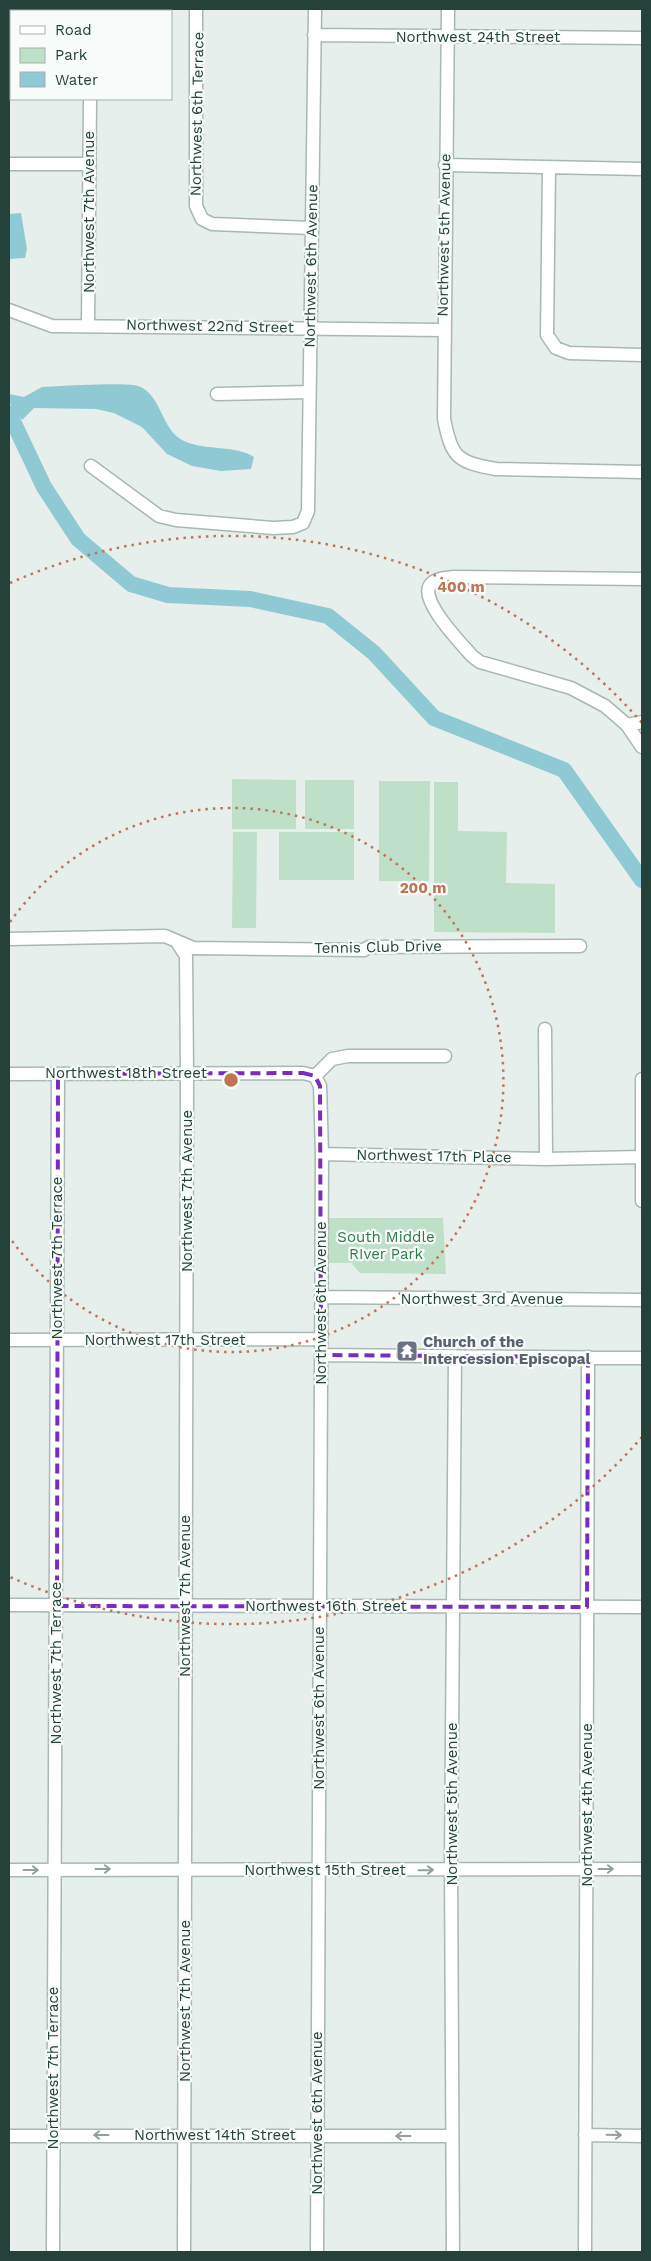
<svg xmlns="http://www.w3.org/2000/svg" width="651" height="2261" viewBox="0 0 651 2261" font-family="'Work Sans',sans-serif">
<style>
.green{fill:#bfe0c8}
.water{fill:#8ec9d4}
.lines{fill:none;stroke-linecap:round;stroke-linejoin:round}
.river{stroke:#8ec9d4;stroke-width:16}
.minor-casing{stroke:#a8b8b2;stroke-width:15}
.minor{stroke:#fff;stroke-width:12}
.oneway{stroke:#92a09c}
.marked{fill:none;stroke:#7b2cbf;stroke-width:4;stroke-dasharray:10 6;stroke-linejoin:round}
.ring{fill:none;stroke:#c07456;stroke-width:2.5;stroke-dasharray:2.5 5}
.labels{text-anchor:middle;stroke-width:4.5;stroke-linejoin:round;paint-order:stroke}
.street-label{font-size:15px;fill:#24423a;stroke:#f7fbf9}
.park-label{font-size:15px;fill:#2d7a4b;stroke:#f7fbf9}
.worship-label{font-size:15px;font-weight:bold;fill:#5b616d;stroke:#f7fbf9;text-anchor:start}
.centre{fill:#c07456;stroke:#f7fbf9;stroke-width:2.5}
.ring-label{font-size:15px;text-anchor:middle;font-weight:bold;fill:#c07456;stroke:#f7fbf9;stroke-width:4.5;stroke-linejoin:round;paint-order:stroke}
</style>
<rect width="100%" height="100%" fill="#e6efeb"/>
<path class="green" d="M232,779l64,1v49h-64z
M305,780h49v49h-49z
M379,781h51l-1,100h-50z
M434,782h24v49l49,1 -1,51 49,1v49l-121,-1z
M233,832h24l-1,96h-24z
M279,832h75v48h-75z
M325,1218h118l3,56 -86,-1 -9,-10h-25z"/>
<path class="water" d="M21,213l6,36 -2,9 -16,1v-45z
M80,385c14,0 45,-2 58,1 24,8 23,45 46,55 22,10 52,4 70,16l-3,12 -30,2 -29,-5 -25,-12 -25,-27 -28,-14 -18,-4 -62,-1 -12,12 -13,-18v-8l15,3 18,-10z"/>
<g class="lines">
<path class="river" d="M9,413l35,74 34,52 53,45 37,11 82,4 78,17 46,37 60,65 130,52 78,110"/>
<g class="minor-casing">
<path id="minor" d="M196,9v197l6,13 10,5 99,4
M448,9l-4,410c8,39 13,43 52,50l146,3
M92,11v-2
M314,35l328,3
M9,164h80
M445,165l197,4
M549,168l-2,167 9,13 13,5 73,2
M9,310l43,16 391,4
M88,325l2,-226
M217,394l92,-2
M91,466l68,50 17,4 97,8 20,-1 10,-4 5,-12 7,-502
M642,579l-188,-2c-7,1 -17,1 -22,6 -17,14 30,61 40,73l8,6 91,26 34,18 22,19 15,-3
M627,725l15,22
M9,939l156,-3 28,12 171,2 5,-3 211,-1
M177,942l9,14 1,117 -3,1179
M545,1029l1,130
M9,1074l294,-1 12,3
M315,1076l5,10 2,68 -5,1098
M315,1076l17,-17 16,-3h97
M642,1079v122
M322,1154l224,5 95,-2
M321,1297l321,3
M9,1340l311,-1
M321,1355l321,3
M9,1605l633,2
M9,1870l633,-1
M585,2135l57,1
M9,2136h443
M53,2252l5,-1178
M453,2252l-2,-388 4,-508
M585,2252l3,-895"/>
</g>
<use href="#minor" class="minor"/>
</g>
<defs><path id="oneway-shaft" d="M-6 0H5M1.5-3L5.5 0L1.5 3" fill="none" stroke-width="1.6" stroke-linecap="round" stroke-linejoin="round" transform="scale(1.25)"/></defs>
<g class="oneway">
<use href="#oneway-shaft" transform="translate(103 1869)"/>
<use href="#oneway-shaft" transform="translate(606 1869)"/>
<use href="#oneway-shaft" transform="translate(31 1870)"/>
<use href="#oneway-shaft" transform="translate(426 1870) rotate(-1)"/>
<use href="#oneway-shaft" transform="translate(101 2135) rotate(180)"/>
<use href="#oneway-shaft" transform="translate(614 2135) rotate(1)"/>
<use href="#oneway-shaft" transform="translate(403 2136) rotate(-180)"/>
</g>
<path class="marked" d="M303,1073l12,3 5,10 1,269 267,2 -1,250 -530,-1 1,-532z"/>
<g class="ring">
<path d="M10 922A272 272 0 1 1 10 1238"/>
<path d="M642 1437A544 544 0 0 1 10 1577M10 583A544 544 0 0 1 642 723"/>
</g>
<defs>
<g id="temple-square" transform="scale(1.125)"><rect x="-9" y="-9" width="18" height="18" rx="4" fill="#6b7280" stroke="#f7fbf9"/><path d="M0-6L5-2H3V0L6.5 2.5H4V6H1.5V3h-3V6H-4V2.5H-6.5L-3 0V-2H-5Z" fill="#fff"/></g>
</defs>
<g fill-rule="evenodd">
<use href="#temple-square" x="407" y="1351"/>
</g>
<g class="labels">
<g class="street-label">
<text x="478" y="42">Northwest 24th Street</text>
<text transform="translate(197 114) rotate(-89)" y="5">Northwest 6th Terrace</text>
<text transform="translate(89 212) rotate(-90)" y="5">Northwest 7th Avenue</text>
<text transform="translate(444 235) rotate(-89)" y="5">Northwest 5th Avenue</text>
<text transform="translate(311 266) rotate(-89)" y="5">Northwest 6th Avenue</text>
<text transform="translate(210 326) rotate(1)" y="5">Northwest 22nd Street</text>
<text transform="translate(378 947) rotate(-1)" y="5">Tennis Club Drive</text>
<text x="126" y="1078">Northwest 18th Street</text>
<text transform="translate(434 1156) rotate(1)" y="5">Northwest 17th Place</text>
<text transform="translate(187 1191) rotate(-90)" y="5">Northwest 7th Avenue</text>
<text transform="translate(57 1258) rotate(-90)" y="5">Northwest 7th Terrace</text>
<text x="482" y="1304">Northwest 3rd Avenue</text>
<text transform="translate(321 1303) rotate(-90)" y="5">Northwest 6th Avenue</text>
<text x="165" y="1345">Northwest 17th Street</text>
<text transform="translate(185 1596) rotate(-90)" y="5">Northwest 7th Avenue</text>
<text x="326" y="1611">Northwest 16th Street</text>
<text transform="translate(56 1663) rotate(-90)" y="5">Northwest 7th Terrace</text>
<text transform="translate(319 1708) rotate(-90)" y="5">Northwest 6th Avenue</text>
<text transform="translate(452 1804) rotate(-90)" y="5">Northwest 5th Avenue</text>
<text transform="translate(587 1805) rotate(-90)" y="5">Northwest 4th Avenue</text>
<text x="325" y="1875">Northwest 15th Street</text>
<text transform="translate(185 2001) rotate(-90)" y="5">Northwest 7th Avenue</text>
<text transform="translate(53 2068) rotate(-90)" y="5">Northwest 7th Terrace</text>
<text transform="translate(317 2113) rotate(-90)" y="5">Northwest 6th Avenue</text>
<text x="215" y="2140">Northwest 14th Street</text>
</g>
<g class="park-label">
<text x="386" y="1242">South Middle<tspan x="386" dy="17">RIver Park</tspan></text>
</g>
<g class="worship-label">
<text x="423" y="1347">Church of the<tspan x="423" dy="17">Intercession Episcopal</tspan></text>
</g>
</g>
<circle cx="231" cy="1080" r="8" class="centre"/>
<g class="ring-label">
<text x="461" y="592">400 m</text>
<text x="423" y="893">200 m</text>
</g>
<rect width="651" height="2261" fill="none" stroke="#24423a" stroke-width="20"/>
<rect x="10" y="10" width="162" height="90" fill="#f7fbf9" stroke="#a3b1ad"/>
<rect x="20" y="26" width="25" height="8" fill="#ffffff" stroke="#a3b1ad"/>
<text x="55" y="35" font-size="15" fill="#24423a">Road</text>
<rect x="20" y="48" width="25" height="15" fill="#bfe0c8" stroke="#a3b1ad"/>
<text x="55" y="60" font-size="15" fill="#24423a">Park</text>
<rect x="20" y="72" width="25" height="15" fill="#8ec9d4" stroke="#a3b1ad"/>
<text x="55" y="85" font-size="15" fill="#24423a">Water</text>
</svg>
